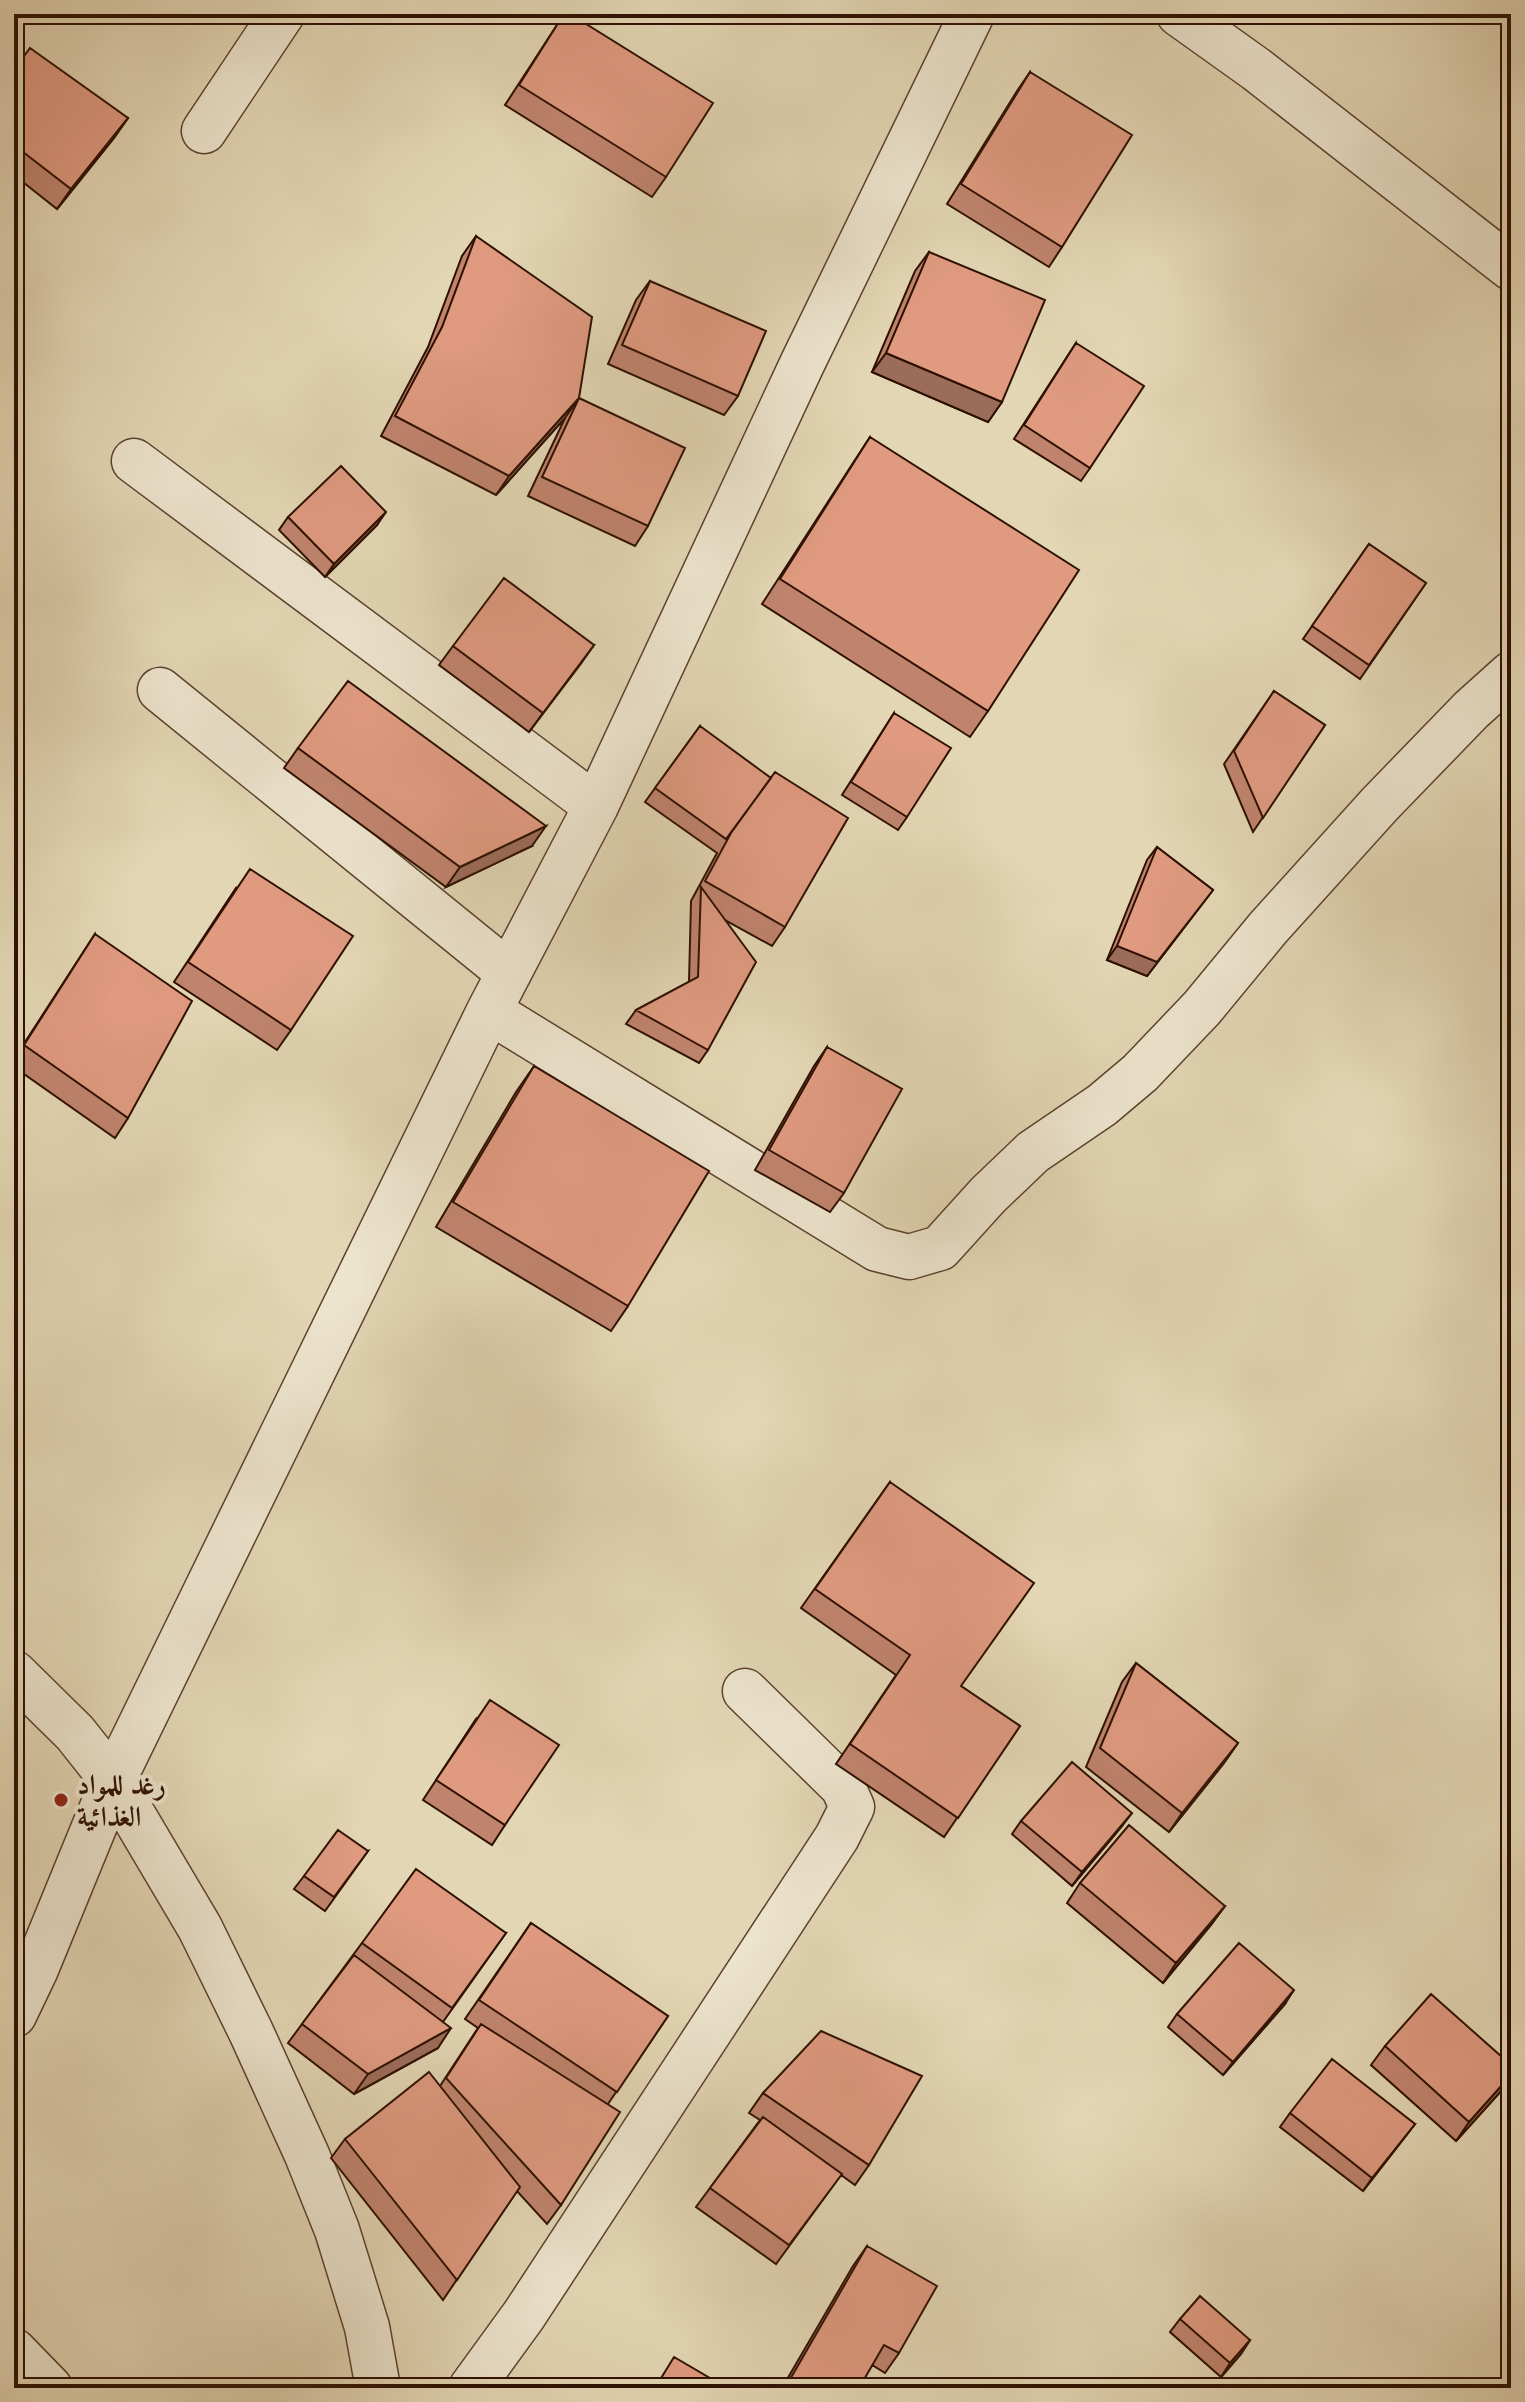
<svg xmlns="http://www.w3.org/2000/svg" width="1525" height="2402" viewBox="0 0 1525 2402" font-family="Cardo,Amiri,serif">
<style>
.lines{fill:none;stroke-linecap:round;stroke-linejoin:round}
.minor-casing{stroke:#5b422e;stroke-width:47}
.minor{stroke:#ede4ce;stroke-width:44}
.wall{fill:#c0846e;stroke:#2e1002;stroke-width:2}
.shaded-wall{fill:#9c6c5a;stroke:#2e1002;stroke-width:2}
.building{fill:#df9a80;stroke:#2e1002;stroke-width:2}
.poi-dot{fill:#8f2418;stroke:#ede4ce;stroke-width:3}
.labels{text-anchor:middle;stroke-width:8;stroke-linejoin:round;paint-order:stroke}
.poi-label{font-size:28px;font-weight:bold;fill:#2e1002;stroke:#ede4ce;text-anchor:start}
</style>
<rect width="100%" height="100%" fill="#e3d6b4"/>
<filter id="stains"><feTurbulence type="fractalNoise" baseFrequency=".0025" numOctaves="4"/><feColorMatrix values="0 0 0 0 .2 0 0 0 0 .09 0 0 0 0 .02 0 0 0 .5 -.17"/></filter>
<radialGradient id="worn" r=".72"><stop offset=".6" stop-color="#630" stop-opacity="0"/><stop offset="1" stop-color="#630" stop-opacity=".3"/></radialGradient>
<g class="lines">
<g class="minor-casing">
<path id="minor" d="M1179,14l77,55 255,199
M204,131l78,-117
M134,461l462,345
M160,690l349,283
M489,1011l388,238 32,8 31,-9 48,-53 45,-43 69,-47 38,-32 62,-65 66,-80 112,-124 91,-94 40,-36
M14,1673l61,60 38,48 87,147 51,104 56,123 30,75 30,97 11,61
M14,2015l22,-46 77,-188 376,-770 107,-205 206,-442 170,-350
M14,2351l36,37
M471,2388l53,-73 313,-478 15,-30 -9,-20 -98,-96"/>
</g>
<use href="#minor" class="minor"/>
</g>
<path class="wall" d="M564,14l102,163 -14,20 -147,-92z
M14,70l114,48 -14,20 -57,71 -43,-34z
M1030,72l32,175 -13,20 -102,-63 70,-113z
M476,236l103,162 69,128 -13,20 -107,-50 37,-78 -69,77 -115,-59 47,-89 34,-91z
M929,252l73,150 -14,20 -116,-50 43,-101z
M650,281l88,115 -14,19 -116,-51 28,-64z
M1076,343l14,125 -9,13 -67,-42z
M870,437l118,274 -18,26 -208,-133 91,-141z
M288,517l89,8 -52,52 -46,-47z
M1369,544l57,39 -66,96 -57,-40z
M594,645l-65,87 -90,-67 14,-19z
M1274,691l51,34 -72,107 -29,-68z
M894,713l13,104 -9,13 -56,-35z
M700,726l85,201 -13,19 -47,-26 -17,130 -9,13 -73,-39 10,-14 53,-28 2,-81 26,-48 -72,-51z
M298,748l234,98 -86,41 -162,-119z
M1157,847l56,43 -66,86 -40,-16 40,-100z
M236,888l55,142 -14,20 -103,-68z
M95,934l33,184 -13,20 -101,-71v-8z
M827,1047l17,146 -14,19 -75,-42 59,-104z
M534,1066l94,240 -17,25 -175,-104 80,-135z
M890,1482l71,204 59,40 -76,111 -108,-73 60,-89 -95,-67z
M1136,1663l102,80 -14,20 -55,69 -83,-65 36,-85z
M476,1719l29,106 -13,20 -69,-45z
M1021,1821l101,5 -50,60 -60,-52z
M368,1851l-43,60 -31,-22 10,-13z
M1080,1883l145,23 -14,19 -48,58 -96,-80z
M531,1923l137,93 -60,88 -47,101 -14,19 -30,-33 -74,109 -112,-142 14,-19 95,-53 38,-58 -13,-9z
M506,1933l-63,89 -5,26 -84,46 -66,-51 74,-100z
M1285,2004l-62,71 -55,-48 9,-13z
M1385,2046l126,19v12l-8,12 -47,52 -85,-76z
M763,2093l106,72 -14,20 -14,-10 -65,89 -80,-57 64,-87 -11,-7z
M1290,2113l125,11 -52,67 -83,-64z
M867,2246l32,107 -14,20 -13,-8 -13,23h-77l71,-122z
M1180,2319l70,21 -9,14 -20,23 -51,-45z"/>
<path class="shaded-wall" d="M128,118l-14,20 -57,71 14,-20z
M886,353l116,49 -14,20 -116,-50z
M579,398l-14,20 -69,77 13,-19z
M386,512l-9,13 -52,52 9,-13z
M594,645l-14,20 -51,67 14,-19z
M546,826l-14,20 -86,41 14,-20z
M1213,890l-66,86 -40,-16 10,-14z
M1238,1743l-14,20 -55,69 13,-19z
M1132,1813l-10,13 -50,60 10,-14z
M1225,1906l-14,19 -48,58 13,-20z
M1294,1990l-9,14 -62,71 10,-13z
M451,2028l-13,20 -84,46 14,-20z
M1511,2075l-8,14 -47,52 13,-19z
M1415,2124l-10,13 -42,54 9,-13z
M1250,2340l-9,14 -20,23 9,-14z"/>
<path class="building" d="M564,14h6l143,89 -47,74 -147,-92z
M30,48l98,70 -57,71 -57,-44v-75z
M1030,72l102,63 -70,112 -101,-63z
M476,236l116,81 -13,81 -70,78 -114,-60 47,-89z
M929,252l116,48 -43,102 -116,-49z
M650,281l116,50 -28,65 -116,-51z
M1076,343l68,43 -54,82 -66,-43z
M579,398l106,50 -37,78 -106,-49z
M870,437l209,133 -91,141 -208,-132z
M341,466l45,46 -52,52 -46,-47z
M1369,544l57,39 -57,82 -57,-39z
M504,578l90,67 -51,68 -90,-67z
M348,681l198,145 -86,41 -162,-119z
M1274,691l51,34 -62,93 -29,-67z
M894,713l57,35 -44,69 -56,-35z
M700,726l71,52 -45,61 -71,-51z
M775,772l73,46 -63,109 -80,-46 26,-48z
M1157,847l56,43 -56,72 -40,-16z
M250,869l103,67 -62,94 -103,-68z
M701,887l55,75 -48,88 -72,-40 62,-33z
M95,934l97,67 -64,117 -104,-73z
M827,1047l75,42 -58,104 -75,-43z
M534,1066l175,105 -81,135 -175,-104z
M890,1482l144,101 -73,103 59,40 -62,92 -108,-74 60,-89 -95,-66z
M1136,1663l102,80 -56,70 -82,-65z
M490,1700l69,45 -54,80 -69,-45z
M1072,1762l60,51 -50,59 -61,-51z
M1129,1825l96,81 -49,57 -96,-80z
M338,1830l30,21 -34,46 -30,-21z
M416,1869l90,64 -54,75 -90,-65z
M531,1923l137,93 -51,76 -138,-92z
M1239,1943l55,47 -61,72 -56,-48z
M354,1955l97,73 -83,46 -66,-50z
M1431,1994l80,71v10l-42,47 -84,-76z
M481,2024l139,88 -59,93 -115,-127z
M821,2031l101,45 -53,89 -106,-72z
M1332,2059l83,65 -43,54 -82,-65z
M429,2072l91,115 -63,93 -112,-141z
M763,2117l79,57 -53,71 -79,-57z
M867,2246l70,40 -38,67 -15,-8 -25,43h-74z
M1200,2296l50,44 -20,23 -50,-44z
M674,2357l53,31h-72z"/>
<circle class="poi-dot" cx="61" cy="1800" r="8"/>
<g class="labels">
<g class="poi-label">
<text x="77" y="1794">رغد للمواد<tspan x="77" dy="32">الغذائية</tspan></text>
</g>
</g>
<rect width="1525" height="2402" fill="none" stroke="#e3d6b4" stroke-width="48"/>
<rect x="16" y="16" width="1493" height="2370" fill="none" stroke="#2e1002" stroke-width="4"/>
<rect x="24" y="24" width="1477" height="2354" fill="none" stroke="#2e1002" stroke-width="2"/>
<rect width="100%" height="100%" filter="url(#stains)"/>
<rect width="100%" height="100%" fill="url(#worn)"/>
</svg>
